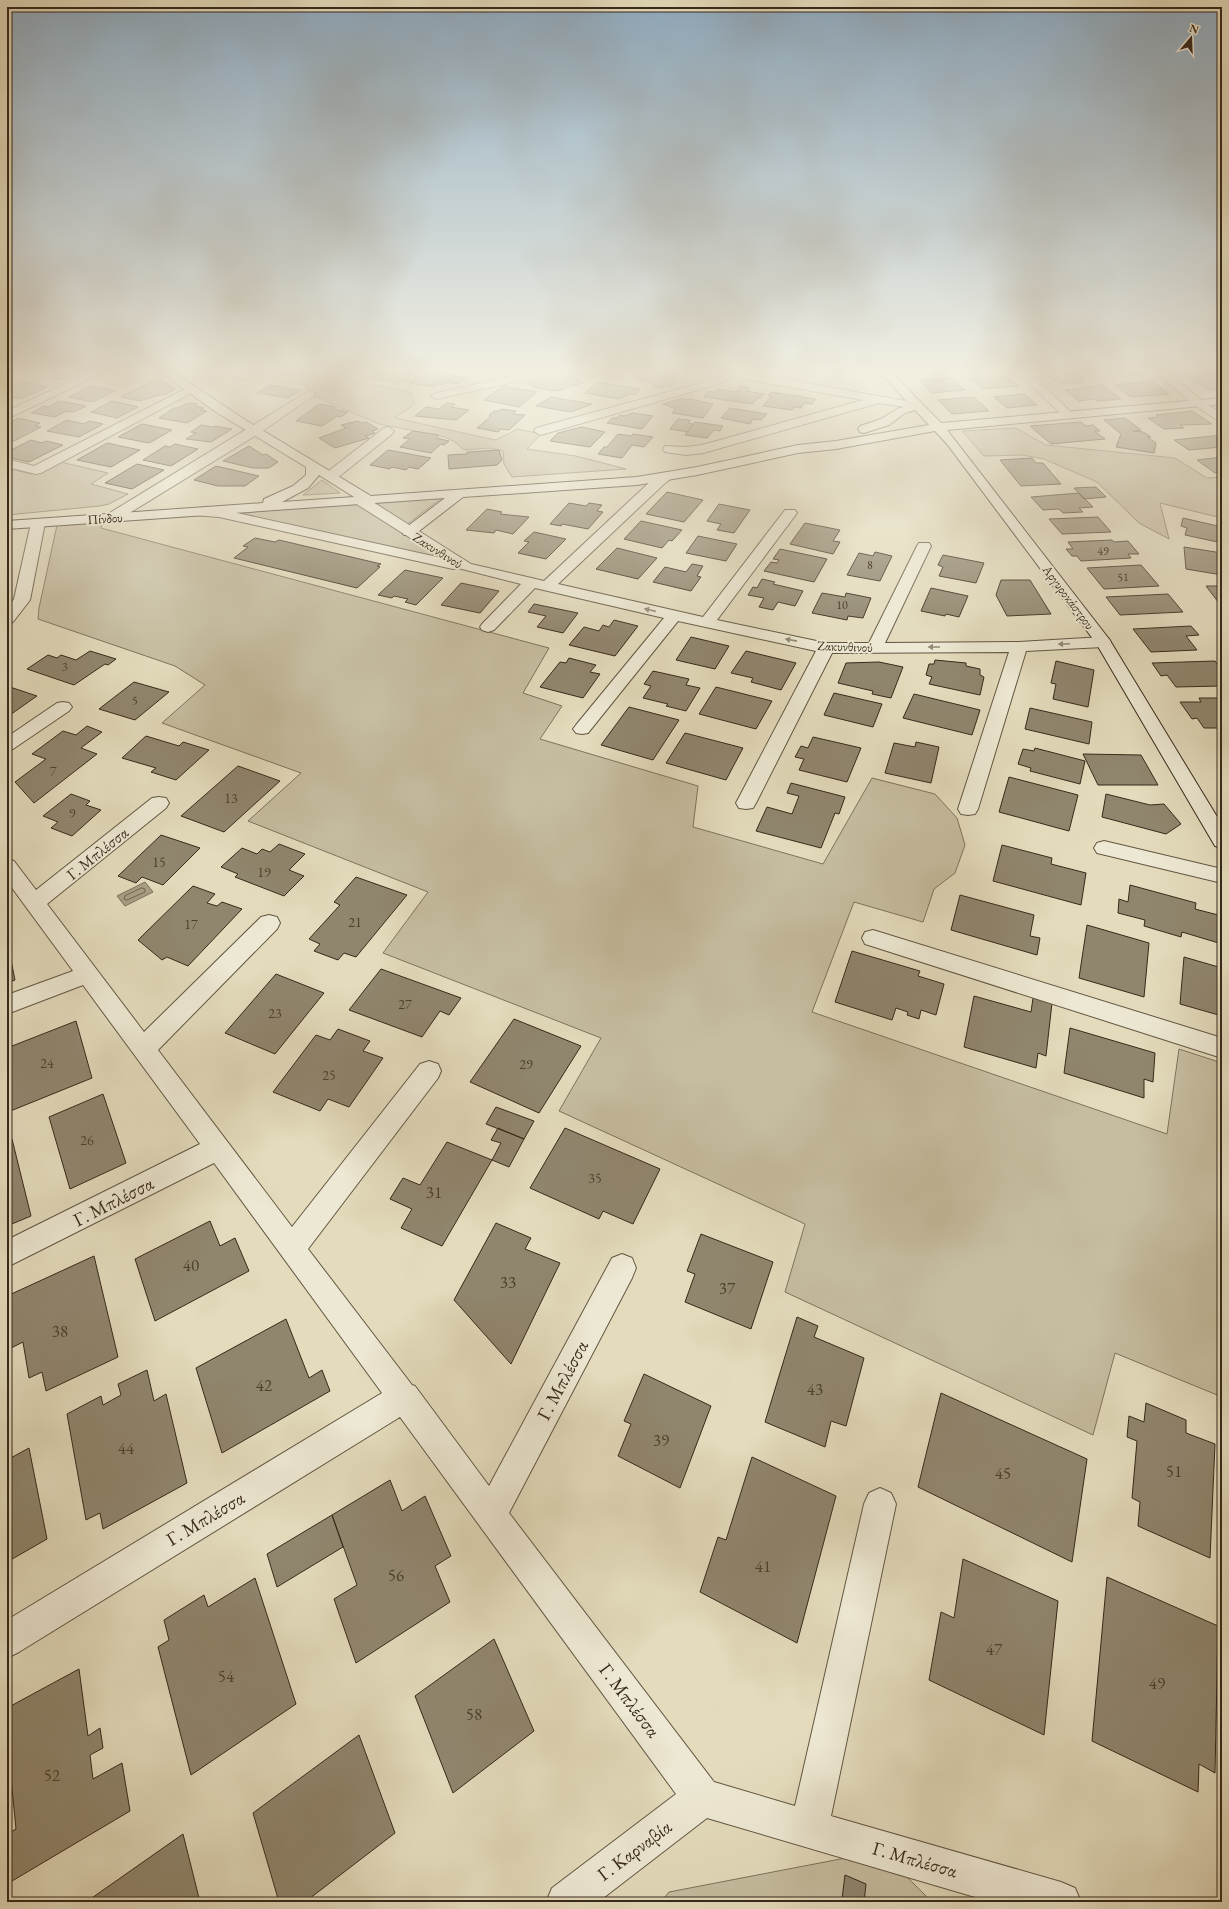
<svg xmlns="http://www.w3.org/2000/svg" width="1229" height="1909" viewBox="0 0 1229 1909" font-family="'EB Garamond',serif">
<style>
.green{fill:#c6bda0;stroke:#7e735d}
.water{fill:#a99e85;stroke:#7b6f5a}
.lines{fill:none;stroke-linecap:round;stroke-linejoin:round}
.shore{stroke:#706450;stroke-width:1}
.building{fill:#90866e;stroke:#37291a}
.street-casing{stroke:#625642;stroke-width:2}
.secondary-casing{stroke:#37291a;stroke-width:2}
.street{fill:#ede8d3;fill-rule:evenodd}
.secondary{fill:#ede8d3;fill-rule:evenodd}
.oneway{fill:#928876}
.labels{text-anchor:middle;stroke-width:4;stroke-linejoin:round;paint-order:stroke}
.far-number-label{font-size:12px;fill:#4d402f}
.far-street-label{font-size:13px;fill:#37291a;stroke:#ede8d3}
.number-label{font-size:14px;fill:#4d402f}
.street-label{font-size:16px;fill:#37291a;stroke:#ede8d3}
.near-number-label{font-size:17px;fill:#4d402f}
.near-street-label{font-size:19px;fill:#37291a;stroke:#ede8d3}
</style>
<rect width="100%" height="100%" fill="#e3dbbc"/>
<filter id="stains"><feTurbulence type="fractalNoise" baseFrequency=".005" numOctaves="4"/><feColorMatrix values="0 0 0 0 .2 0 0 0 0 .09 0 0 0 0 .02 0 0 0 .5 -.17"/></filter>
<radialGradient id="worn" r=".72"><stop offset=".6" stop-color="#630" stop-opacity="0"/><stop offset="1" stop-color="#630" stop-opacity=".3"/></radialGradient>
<path class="green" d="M262,374h86l5,8 57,10 5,12 -20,14 100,22 23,-11 23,5 -14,15 49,7 50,13 -114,8 -8,-13 -1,-13 -14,-3 -25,2 -9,-8 -10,-5 -66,-13 -65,-28 -12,-12 -46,-7z
M1016,428l30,17 129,13 32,20 15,-1v41l-62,-15 9,36 -30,-16 -42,-41 -53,-23 -21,-4 -39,1 -22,-25z
M56,461l52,12 -17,11 37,10 -19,10 -9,2 -93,9v-47l24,6z
M322,480l18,13 -37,2z
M447,494l-41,31 -35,-25z
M357,501l84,59 -212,-49z
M103,522l-2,6 448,120 -26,45 39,13 -22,33 158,47 -5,41 130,37 49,-86 63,16 22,24 8,27 -10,28 -21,16 -11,33 -69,-20 -42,110 355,122 12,-85 43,14v334l-107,-44 -22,82 -308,-143 20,-68 -246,-113 42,-73 -218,-85 45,-61 -180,-71 53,-48 -139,-50 43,-38 -30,-19 -137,-47 1,-11 18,-83z
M856,1856l36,6 40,40h-271l8,-10z"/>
<path class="water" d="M145,882l8,10 -28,14 -8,-10z"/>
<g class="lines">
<path class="shore" d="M142,888l3,1v3l-18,8 -3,-1 1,-3z"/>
</g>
<path class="building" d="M55,374h18l-11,6 -13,-3z
M228,374h30l-13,7 -14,-3 5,-2z
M371,374h44l-17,9 -32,-6z
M422,374h22l22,4 -9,6 -9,-2 -4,3 -5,-1 -5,3 -25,-4z
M557,374h4l6,4 7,-1 9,6 -18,5 1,1 -4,1 -9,1 -20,-4 -6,-5 13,-2 -2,-2z
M642,374h33l5,1 -10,12 -6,-1 -1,2 -11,-2 3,-3 -19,-3z
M1045,374h33l7,6 -3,1 2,1 -22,2 -4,-4 -5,1z
M1107,374h37l1,1 -23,1 -3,-2z
M1222,374v15l-14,1 -22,-14z
M1006,376l13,10 -36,3 -12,-10z
M951,378l14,12 -33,3 -12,-13z
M155,380l8,1 12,8 -11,6h-5l-19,6 -19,-4z
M21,381l26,6 -27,12 -13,-2v-10z
M1151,381l18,13 -38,3 -16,-12z
M597,382l43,7 -5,6 -6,-1 -10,5 -34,-6z
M270,385l31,5 -13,8 -31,-5z
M1102,385l19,14 -24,2 -3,-2 -15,2 -14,-11z
M91,386l24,5 -22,11 -24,-5z
M503,386l34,6 -18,15 -35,-7z
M741,386l9,2 -3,3 17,3 -3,4h-3l-6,6 -48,-7 4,-6 6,1 3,-3 19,3z
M771,392l45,7 -4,5 -8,-1 -3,5 -6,-1 -3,3 -29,-4 8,-10 -3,-1z
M1024,394l13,11 -30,3 -13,-11z
M551,397l41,7 -21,8 -35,-6z
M974,397l15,14 -37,3 -14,-14z
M683,398l3,2 4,-1 23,5 -10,14 -31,-5 4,-4 -13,-5z
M60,401l26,5 -13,6 -7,-1 -11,6 -24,-4 13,-7 5,1z
M112,401l26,6 -21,11 -26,-6z
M188,403l10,1 -3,2 9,2 -4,2 7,1 -20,12 -28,-5 15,-10h4z
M447,403l8,1 -4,3 18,3 -13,10 -41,-4 11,-9 13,2z
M319,404l16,3 -3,2 16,3 -7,5 -4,-1 -15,10 -26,-5z
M730,408l37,6 -6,6 -8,-1 -3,5 -29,-6z
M501,409l15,2 -3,3 12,1 -16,15 -8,-1 -3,3 -21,-4 14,-12 -2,-1 5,-4h4z
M1192,411l20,13 -32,1 4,3 -20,1 -16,-11 10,-1 -2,-2z
M633,413l20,3 -11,13 -35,-6 5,-5h5l3,-3 4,1z
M18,418l22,5 -5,3 6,1 -27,14 -7,-2v-15z
M1125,418l16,12 -8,1 10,1 8,5h-4l9,6 -2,10 -38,-6 5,-13 -17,-14z
M678,419l12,1 -2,3 5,1 -6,8 -17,-3z
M67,420l17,4 5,-3 14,3 -24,13 -32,-6z
M358,421l3,2 5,-1 12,7 -6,2 3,2 -10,3 4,2 -34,10 -16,-10 27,-10 -5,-3z
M695,422l28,4 -3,5 -6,-1 -7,8 -22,-3z
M1081,422l5,4 7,-1 7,6h-6l11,8 -54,5 -21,-18z
M142,424l30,6 -23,13 -31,-6z
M201,425l12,2 2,-1 17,3 -21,13 -25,-3 10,-6 -5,-1z
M582,427l23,5 -15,15 -40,-6 8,-8z
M413,431l26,4 -3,3 13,3 -5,4 -3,-1 -10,9 -31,-6 10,-8 -7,-1z
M618,434l13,2 2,-2 20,3 -9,10 -12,-2 -10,13 -24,-4 6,-7h3z
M1222,435v12l-33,3 -15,-10z
M31,440l11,3 4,-2 17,4 -34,17 -22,-5v-5z
M107,443l33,7 -29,17 -34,-7z
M175,444l23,5 -27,17 -28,-6 22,-14 5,1z
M249,446l14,9 3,-1 12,8 -9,6h-16l-30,-7z
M388,450l43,8 -13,11 -9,-2 -3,3 -14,-3 -2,2 -20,-4z
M499,450l3,10 -5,5 -48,4 -1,-14 19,-1v-2z
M1222,457v15l-7,1 -18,-13z
M1032,458l4,5h7l18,21 -40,2 -21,-26z
M137,464l27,6 -32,19 -27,-6z
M216,466l43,10 -14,10h-27l-24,-6z
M1096,487l10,10 -22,2 -10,-11z
M667,492l36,8 -19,22 -38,-8z
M1079,493l14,14 -14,1 4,4 -20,1 -4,-4 -16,1 -12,-13z
M569,503l17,3 3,-3 13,2 -5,6 6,1 -15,17 -26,-5 -1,2 -11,-2z
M719,504l31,6 -16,23 -17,-3 4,-6 -14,-3z
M487,509l15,3 -2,2 29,3 -16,17 -17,-4 -2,3 -28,-3z
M1098,517l13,15 -49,2 -13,-15z
M1183,518l39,9v16l-37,-8 2,-7 -6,-2z
M641,521l41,9 -10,11 -3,-1 -7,8 -38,-9z
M805,523l35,7 -7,11 7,1 -7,12 -43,-10z
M534,532l32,7 -20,20 -28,-6 11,-11 -5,-1z
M698,536l39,8 -11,17 -40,-8z
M255,538l20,4 4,-2 102,24 -4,2 3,1 -23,21 -123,-30 14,-11 -5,-1z
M1112,540l2,2 14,-1 11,13h-11l3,4 -50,3 -4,-5h-5l-6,-7h7l-5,-7z
M1184,547l38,6v22l-36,-6z
M617,548l40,10 -19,21 -42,-10z
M780,549l47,10 -13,23 -50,-11 7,-9 6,1 2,-3 -6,-1z
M875,552l17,4 -12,25 -33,-6 12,-22 14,3z
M943,555l41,8 -8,20 -37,-7 4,-9 -5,-2z
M692,564l11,2 -6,10 4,1 -10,14 -38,-9 12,-15 21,5z
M1141,565l18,21 -55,3 -17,-21z
M405,570l38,8 -27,27 -11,-3 3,-3 -14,-3 -2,2 -14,-3z
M762,579l13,3 -2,2 30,7 -8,15 -17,-4 -5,8 -14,-3 5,-9 -16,-3 5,-8 4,1z
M1001,580h29l21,34 -44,2 -11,-21z
M461,583l38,8 -19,22 -39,-8z
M1206,586h16v21z
M931,588l37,8 -9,21 -13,-3 -1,2 -24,-5z
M822,593l23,4 1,-4 25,5 -8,20 -15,-2 -1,4 -35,-7z
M1168,594l15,18 -63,3 -14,-18z
M534,604l44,9 -15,20 -26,-6 9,-11 -18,-4z
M614,620l24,6 -23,30 -46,-11 15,-18 15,4 4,-6 6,2z
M1191,626l8,9 -13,1 11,14 -46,2 -18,-23z
M691,637l38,9 -14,23 -39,-9z
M90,651l26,8 -8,6 -3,-1 -31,21 -47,-16 21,-14 9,3 4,-3 15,5z
M746,651l50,12 -15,27 -30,-8 2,-4 -22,-5z
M569,658l27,7 -6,7 10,2 -17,24 -43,-11 20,-25 6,1z
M935,660l31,3v3l14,3v6l4,2 -4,18 -51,-11 3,-7 -6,-2 3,-11h5z
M1056,661l38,9 -6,37 -35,-8 3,-15 -5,-1z
M1215,661l7,9v16l-46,1 -9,-12 -6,1 -9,-13z
M879,662l24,5 -12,31 -19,-4 1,-3 -35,-8 8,-20z
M653,671l36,8 -3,6 14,3 -14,23 -20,-5 2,-2 -25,-6 8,-12 -7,-2z
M134,682l35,10 -34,28 -36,-11z
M7,686l30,10 -30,21z
M716,687l56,14 -16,28 -57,-15z
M834,693l48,11 -9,23 -49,-12z
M914,694l66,16 -8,25 -69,-17z
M1199,698h23v30h-18l-7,-10 -5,1 -12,-17h21z
M629,707l50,13 -26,40 -52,-15z
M1030,708l62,14 -3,22 -64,-15z
M87,726l15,6 -21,16 16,6 -63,49 -19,-21 31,-23 -14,-5 31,-23 13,4z
M685,733l58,15 -17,32 -60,-17z
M146,736l33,10 4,-4 26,8 -33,30 -25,-8 5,-4 -34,-10z
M813,737l48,11 -14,34 -48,-12 5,-11 -9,-2 6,-11 7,2z
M916,742l23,5 -8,36 -46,-10 9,-30 21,4z
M1035,748l50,13 -5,23 -50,-13 1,-3 -13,-4 5,-15 11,2z
M1083,754l58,1 17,30h-60z
M238,766l42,15 -56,51 -43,-16z
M1009,777l69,18 -9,36 -70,-19z
M791,783l54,14 -6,17 -4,-1 -14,35 -65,-17 11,-24 25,7 7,-18 -12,-3z
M71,794l19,7 -4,4 15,5 -29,26 -21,-8 7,-6 -15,-6z
M1106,794l44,11 14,-1 17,20 -15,10 -64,-17z
M161,835l39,13 -37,37 -21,-8 -6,6 -18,-7z
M279,844l26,10 -16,16 15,6 -20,20 -49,-19 3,-3 -17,-7 21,-19 15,6 5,-5 8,3z
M1002,845l50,13 -1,6 35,9 -5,32 -88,-24z
M356,877l51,18 -51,62 -12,-4 -6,7 -24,-9 6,-7 -11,-5 31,-34 -6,-3z
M1130,885l66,18 -1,6 27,7v28l-40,-12 -1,5 -37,-11 1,-6 -27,-7 1,-14 9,3z
M193,886l22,8 -8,9 10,3 5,-4 20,7 -54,57 -21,-9 -5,3 -24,-20z
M960,895l74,20 -4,21 10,2 -3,17 -86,-25z
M1087,925l62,18 -5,54 -65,-19z
M7,941l8,39 -8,3z
M852,951l68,20 -2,5 26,8 -8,31 -15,-5 -2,9 -12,-4 1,-3 -12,-4 -4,12 -57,-18z
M1184,957l38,11v48l-42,-12z
M381,969l80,29 -12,17 -9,-4 -18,26 -73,-27z
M276,974l48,19 -49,61 -50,-21z
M974,996l57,16 2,-14 19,5 -6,53 -8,-3 -2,15 -72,-21z
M514,1019l67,27 -42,67 -69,-31z
M76,1021l16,57 -84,34 -1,-64z
M1070,1028l85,25 -2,29 -9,-3v19l-80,-25z
M338,1029l32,12 -7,10 20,7 -34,49 -21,-8 -8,12 -47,-19 43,-57 14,5z
M103,1094l23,69 -56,26 -21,-72z
M496,1107l38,14 -10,18 -38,-15z
M498,1128l26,11 -15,28 -17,-7 9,-17 -10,-3z
M565,1128l95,41 -27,55 -30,-13 -4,8 -69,-31z
M12,1139l19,77 -24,10v-85z
M447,1142l45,18 -50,86 -41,-18 11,-19 -22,-10 13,-21 17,7z
M210,1221l10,25 15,-8 14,33 -94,50 -20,-62z
M496,1223l35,15 -6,11 35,14 -49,101 -57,-64z
M701,1234l72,28 -22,67 -66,-27 10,-28 -8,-3z
M94,1256l24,101 -72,34 -4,-19 -13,6 -6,-36 -12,6 -4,-28v-24z
M797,1317l21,9 -4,11 50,21 -18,68 -15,-5 -6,26 -60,-25z
M286,1319l23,59 13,-8 8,21 -108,62 -26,-85z
M147,1370l7,31 12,-7 21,89 -84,46 -3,-16 -14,7 -19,-106 34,-18 2,9 18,-10 -3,-11z
M644,1374l67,32 -31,82 -62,-32 13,-32 -7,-3z
M941,1393l146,66 -15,103 -154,-75z
M1146,1403l40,17v13l29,11 -5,114 -72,-32 2,-24 -8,-4 5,-57 -10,-4 2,-21 15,6z
M29,1448l18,91 -40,23v-102z
M752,1457l84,39 -39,147 -97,-51 18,-55 8,3z
M390,1480l12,31 23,-15 26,60 -16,10 15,36 -94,61 -22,-64 23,-14 -25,-70z
M332,1515l11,32 -66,40 -10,-33z
M963,1559l95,42 -14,134 -115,-55 12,-68 13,6z
M1107,1577l111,49 -3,147 -16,-9 -1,28 -106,-51z
M255,1578l41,126 -105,71 -33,-128 11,-7 -5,-20 40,-25 4,12z
M494,1639l40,92 -81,62 -38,-97z
M79,1669l9,67 12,-8 3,20 -13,7 3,24 29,-16 8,48 -123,73v-50l9,-5 -6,-61 -3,2v-62z
M359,1735l36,98 -90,69h-26l-26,-89z
M183,1834l17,68h-114z
M845,1875l21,9 -2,18h-15l-7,-3z"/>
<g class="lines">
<g class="street-casing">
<path id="street" d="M86,374h14l-93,45v-8z
M522,374h21l-5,3 -101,22 -6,-3 6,-3z
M721,374h34l162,29 6,3 -6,3 -38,-6 -176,50 -17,2 -21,-3 -2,-3 2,-3 21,1 16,-2 161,-45 -131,-23 -8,5 -15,5 -165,47 -4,1 -6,-4 2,-3 165,-45z
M1020,374h12l40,39 2,2 -2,2h-8z
M1158,374h12l32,27 20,13v9l-28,-18z
M189,387l4,1 2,2 -2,2 -152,81 -5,1 -29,-7v-8l27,7z
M309,391l4,1 2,2 -2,2 -55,38 -140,86h-10l-2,-3 2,-3z
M388,427l6,4 -2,3 -56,45h-10l-1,-3 1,-3 58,-45z
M668,472l5,1 1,3 -10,8 -106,100 145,33 82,-107h10l2,3 -80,107 109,23h43l48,-97 2,-3h10l2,3 -46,97 134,-1 84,-5 6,2 2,3 -2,3 -6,2 -77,4 -48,158 -3,5 -7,1 -7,-1 -3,-5 51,-157 -177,1 -76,150 -3,5 -7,1 -7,-1 -3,-5 80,-152 -138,-30 -90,112 -6,1 -6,-1 -3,-4 3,-4 88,-107 -129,-30 -41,42 -6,2 -6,-2 -2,-3 2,-3 39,-40 -63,-16 -5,1 -234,-52 -25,-2 -2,-3 2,-3h25l223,49 -87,-55 -2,-3 2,-3h10l106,67 73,17 110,-103z
M38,519l5,1 2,3 -15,77 -17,22 -6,2v-15l7,-10 17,-76 2,-3z
M63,702l6,1 3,4 -3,4 -56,38 -6,2v-14l50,-34z
M159,797l7,1 3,5 -3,5 -119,96 97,128 117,-115 8,-2 8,2 3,6 -3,6 -119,121 134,177 128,-163 9,-3 9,3 3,7 -3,7 -130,171 104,136 3,1 74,100 123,-228 10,-4 10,4 4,10 -4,10 -123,235 205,269 81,24 69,-302 5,-11 11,-5 11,5 5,11 -65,312 230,66 14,6 6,14h-107l1,-5 -268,-79 -109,84h-52l6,-14 124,-94 -276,-377 -381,235 -12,6v-38l375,-227 -168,-230 -207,104v-27l193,-96 -117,-159 -76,29v-19l66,-24 -66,-90v-22l7,2 22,29 116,-92z
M1104,841l118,28v14l-125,-30 -3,-5 3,-5z
M873,930l349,108v20l-357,-114 -3,-6 3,-6z"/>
</g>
<g class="secondary-casing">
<path id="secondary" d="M164,374h12l71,47 124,75 266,-19 60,-10 101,-22 38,-4 93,-16 -14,-15 -10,3 -16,12 -25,8 -4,-1 -2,-3 2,-3 21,-7 16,-10 13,-4 -28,-31h11l48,49 281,-25v6l-275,26 162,209 113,186v23l-7,-2 -119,-203 -149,-199 -12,-13 -99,18 -38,4 -101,22 -60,10 -174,12 -49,38h-10l-2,-3 2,-3 41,-31 -438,31v-8l256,-18 1,-4 29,-13 13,-11v-8l-93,-57zM319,475l35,22 -72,5 26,-14z"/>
</g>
<use href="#street" class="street"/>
<use href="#secondary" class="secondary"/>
</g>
<defs><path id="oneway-solid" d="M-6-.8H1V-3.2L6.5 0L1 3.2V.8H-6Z"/></defs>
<g class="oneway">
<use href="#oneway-solid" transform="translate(650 610) rotate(-167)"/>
<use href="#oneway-solid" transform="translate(791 640) rotate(-169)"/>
<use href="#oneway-solid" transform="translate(1064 644) rotate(177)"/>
<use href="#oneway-solid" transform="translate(934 647) rotate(-180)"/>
</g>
<linearGradient id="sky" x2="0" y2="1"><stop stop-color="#8fabc0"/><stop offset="0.58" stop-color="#f2efe1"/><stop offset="1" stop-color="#f2efe1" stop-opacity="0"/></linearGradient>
<rect width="1229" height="641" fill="url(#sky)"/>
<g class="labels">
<g class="far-number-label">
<text x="1103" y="555">49</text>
<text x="870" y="569">8</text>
<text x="1123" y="581">51</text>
<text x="842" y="609">10</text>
<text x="65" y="671">3</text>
<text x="135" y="704">5</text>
</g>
<g class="far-street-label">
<text transform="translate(105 518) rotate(-4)" y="5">Πίνδου</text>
<text transform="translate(438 550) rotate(32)" y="5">Ζακυνθινού</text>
<text transform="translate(1069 597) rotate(53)" y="5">Αργυροκάστρου</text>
<text transform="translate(845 646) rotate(2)" y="5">Ζακυνθινού</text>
</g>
<g class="number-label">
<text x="53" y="776">7</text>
<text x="231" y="803">13</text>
<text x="72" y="818">9</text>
<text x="159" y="867">15</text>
<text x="264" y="877">19</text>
<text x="355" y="927">21</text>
<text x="191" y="929">17</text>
<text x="405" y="1009">27</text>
<text x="275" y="1018">23</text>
<text x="47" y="1068">24</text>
<text x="526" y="1069">29</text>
<text x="329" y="1080">25</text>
<text x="87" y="1145">26</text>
<text x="595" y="1183">35</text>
</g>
<g class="street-label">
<text transform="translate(97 853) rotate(-39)" y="6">Γ. Μπλέσσα</text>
</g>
<g class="near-number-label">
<text x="434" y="1198">31</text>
<text x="191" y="1271">40</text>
<text x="508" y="1288">33</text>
<text x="727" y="1294">37</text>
<text x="60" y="1337">38</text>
<text x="264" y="1391">42</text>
<text x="815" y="1395">43</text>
<text x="661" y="1446">39</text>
<text x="126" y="1454">44</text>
<text x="1174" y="1477">51</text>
<text x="1003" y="1479">45</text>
<text x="763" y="1572">41</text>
<text x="396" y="1581">56</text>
<text x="994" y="1655">47</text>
<text x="226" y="1682">54</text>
<text x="1157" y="1689">49</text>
<text x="474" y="1720">58</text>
<text x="52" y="1781">52</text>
</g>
<g class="near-street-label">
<text transform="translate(113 1201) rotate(-27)" y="7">Γ. Μπλέσσα</text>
<text transform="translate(562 1380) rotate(-62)" y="7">Γ. Μπλέσσα</text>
<text transform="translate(205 1518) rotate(-31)" y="7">Γ. Μπλέσσα</text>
<text transform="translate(630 1700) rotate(53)" y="7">Γ. Μπλέσσα</text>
<text transform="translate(634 1850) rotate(-37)" y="7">Γ. Καρναβία</text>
<text transform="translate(915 1859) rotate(16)" y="7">Γ. Μπλέσσα</text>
</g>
</g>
<rect width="1229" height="1909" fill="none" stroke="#e3dbbc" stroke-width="24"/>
<rect x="8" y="8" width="1213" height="1893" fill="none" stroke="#37291a" stroke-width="2"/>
<rect x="12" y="12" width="1205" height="1885" fill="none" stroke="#37291a"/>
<g transform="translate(1191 38) rotate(19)" stroke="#ede8d3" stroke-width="3" paint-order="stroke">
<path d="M0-3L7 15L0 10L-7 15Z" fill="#37291a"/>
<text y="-6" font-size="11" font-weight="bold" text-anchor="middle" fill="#37291a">N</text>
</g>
<rect width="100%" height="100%" filter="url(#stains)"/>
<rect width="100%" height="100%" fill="url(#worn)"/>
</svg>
